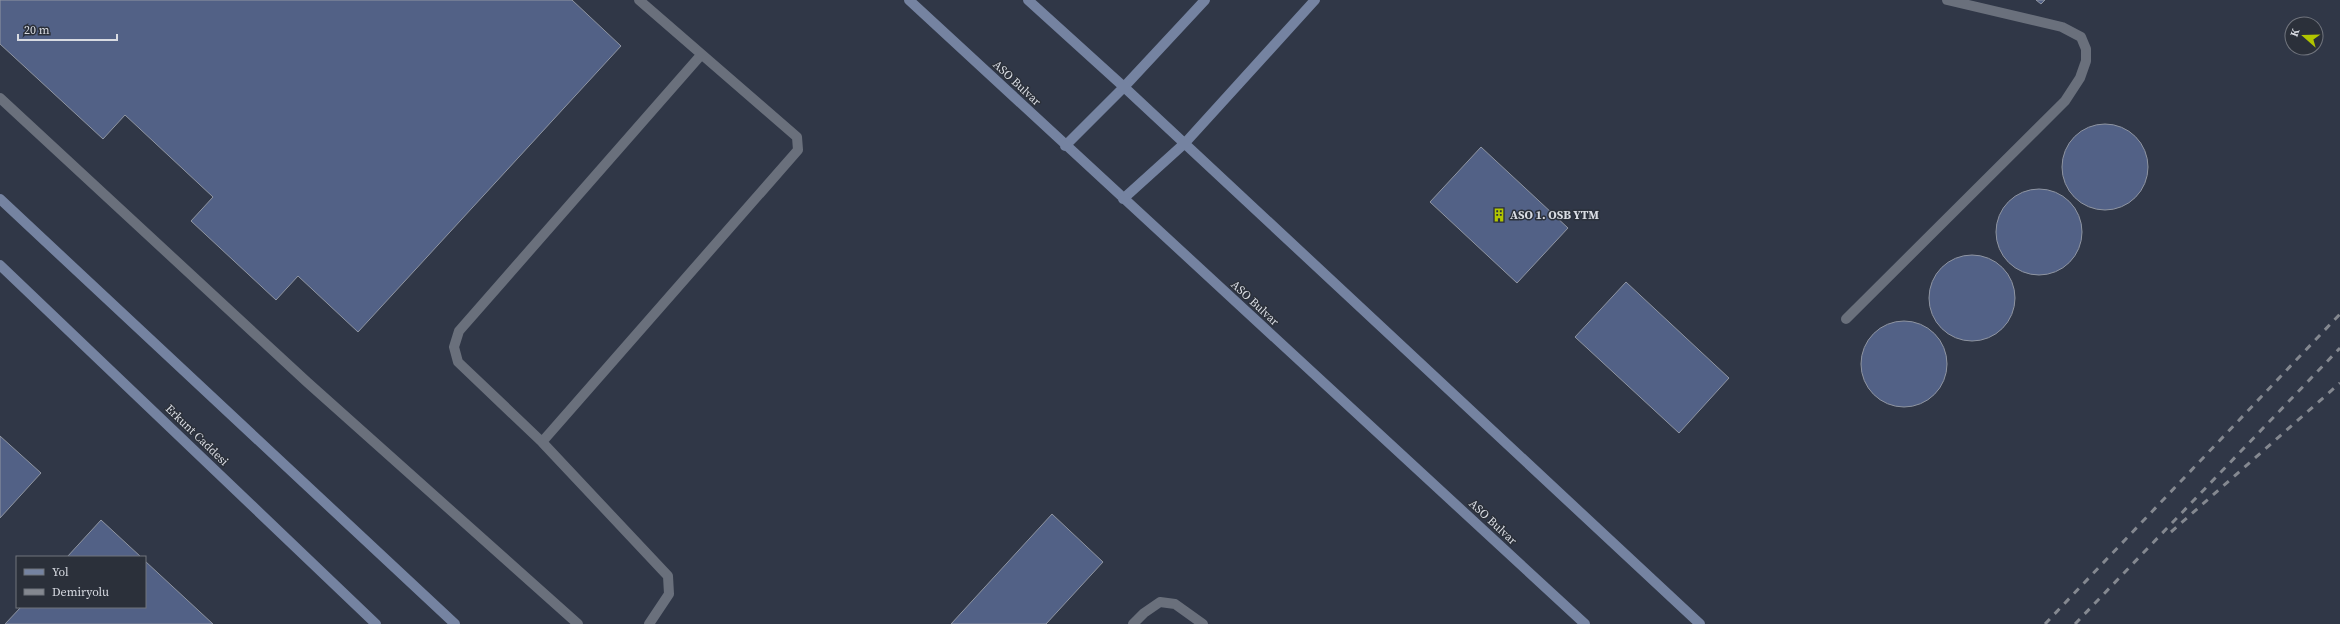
<svg xmlns="http://www.w3.org/2000/svg" width="2340" height="624" viewBox="0 0 2340 624" font-family="'Source Serif 4',serif">
<style>
.built{fill:#303747;fill-rule:evenodd}
.building{fill:#526186;stroke:#8f95a2}
.lines{fill:none;stroke-linecap:round;stroke-linejoin:round}
.lane{stroke:#6a707c;stroke-width:10}
.secondary{stroke:#7583a1;stroke-width:10}
.rail{stroke:#848890;stroke-width:3;stroke-dasharray:7 7;stroke-linecap:butt}
.labels{text-anchor:middle;stroke-width:3;stroke-linejoin:round;paint-order:stroke}
.street-label{font-size:12px;fill:#d8dbe2;stroke:#2b303a}
.poi-label{font-size:12px;font-weight:bold;fill:#d8dbe2;stroke:#2b303a;text-anchor:start}
</style>
<rect width="100%" height="100%" fill="#2b303a"/>
<path class="built" d="M0,0h2340v624h-2340zM2292,24h24v24h-24zM17,557h128v50h-128z"/>
<path class="building" d="M0,0h572l49,46 -263,286 -60,-56 -22,24 -85,-79 22,-24 -88,-82 -22,24 -103,-95z
M2036,0h9l-4,4z
M2062 167a43 43 0 1 1 86 0a43 43 0 1 1-86 0Z
M1481,147l87,81 -51,55 -87,-81z
M1996 232a43 43 0 1 1 86 0a43 43 0 1 1-86 0Z
M1929 298a43 43 0 1 1 86 0a43 43 0 1 1-86 0Z
M1626,282l103,96 -50,55 -104,-96z
M1861 364a43 43 0 1 1 86 0a43 43 0 1 1-86 0Z
M0,436l41,37 -41,45z
M1052,514l51,48 -57,62h-95z
M101,520l40,37h-74z
M145,561l68,63h-208l16,-17h124z"/>
<g class="lines">
<path class="lane" d="M0,98l307,284 271,242
M1846,319l219,-218 15,-23 6,-17v-12l-5,-12 -19,-10 -115,-27
M542,442l256,-292 -1,-13 -158,-137
M649,624l20,-30 -1,-18 -126,-134 -84,-80 -4,-15 5,-16 242,-276
M1133,624l11,-11 16,-11 15,2 28,20"/>
<path class="secondary" d="M909,0l676,624
M1028,0l96,87 576,537
M1065,146l59,-59 81,-87
M0,199l455,425
M1123,199l62,-56 130,-143
M0,265l376,359"/>
<path class="rail" d="M2171,532l169,-149
M2045,624l295,-310
M2075,624l265,-276"/>
</g>
<defs>
<g id="building-bare" transform="scale(1.08)"><path d="M-4-6H4V6H1V3H-1V6H-4ZM-2.5-4.3h1.7v1.8h-1.7ZM.8-4.3h1.7v1.8H.8ZM-2.5-1h1.7V.8h-1.7ZM.8-1h1.7V.8H.8Z" fill="#b1c500" stroke="#2b303a" stroke-width="2.5" paint-order="stroke"/></g>
</defs>
<g fill-rule="evenodd">
<use href="#building-bare" x="1499" y="215"/>
</g>
<g class="labels">
<g class="street-label">
<text transform="translate(1017 83) rotate(43)" y="4">ASO Bulvar</text>
<text transform="translate(1255 303) rotate(43)" y="4">ASO Bulvar</text>
<text transform="translate(197 435) rotate(44)" y="4">Erkunt Caddesi</text>
<text transform="translate(1493 522) rotate(43)" y="4">ASO Bulvar</text>
</g>
<g class="poi-label">
<text x="1510" y="219">ASO 1. OSB YTM</text>
</g>
</g>
<rect x="16" y="556" width="130" height="52" fill="#2b303a" stroke="#70747d"/>
<rect x="24" y="569" width="20" height="6" fill="#7583a1" stroke="#70747d"/>
<text x="52" y="576" font-size="12" fill="#d8dbe2">Yol</text>
<rect x="24" y="589" width="20" height="6" fill="#848890" stroke="#70747d"/>
<text x="52" y="596" font-size="12" fill="#d8dbe2">Demiryolu</text>
<g transform="translate(2304 36) rotate(290)"><circle r="19" fill="#2b303a" stroke="#70747d"/>
<path d="M0-3L7 15L0 10L-7 15Z" fill="#b1c500"/>
<text y="-6" font-size="11" font-weight="bold" text-anchor="middle" fill="#d8dbe2">K</text>
</g>
<path d="M18 34v6h99v-6" fill="none" stroke="#d8dbe2" stroke-width="2"/>
<text x="24" y="34" font-size="12" fill="#d8dbe2" stroke="#2b303a" stroke-width="3" paint-order="stroke">20 m</text>
</svg>
